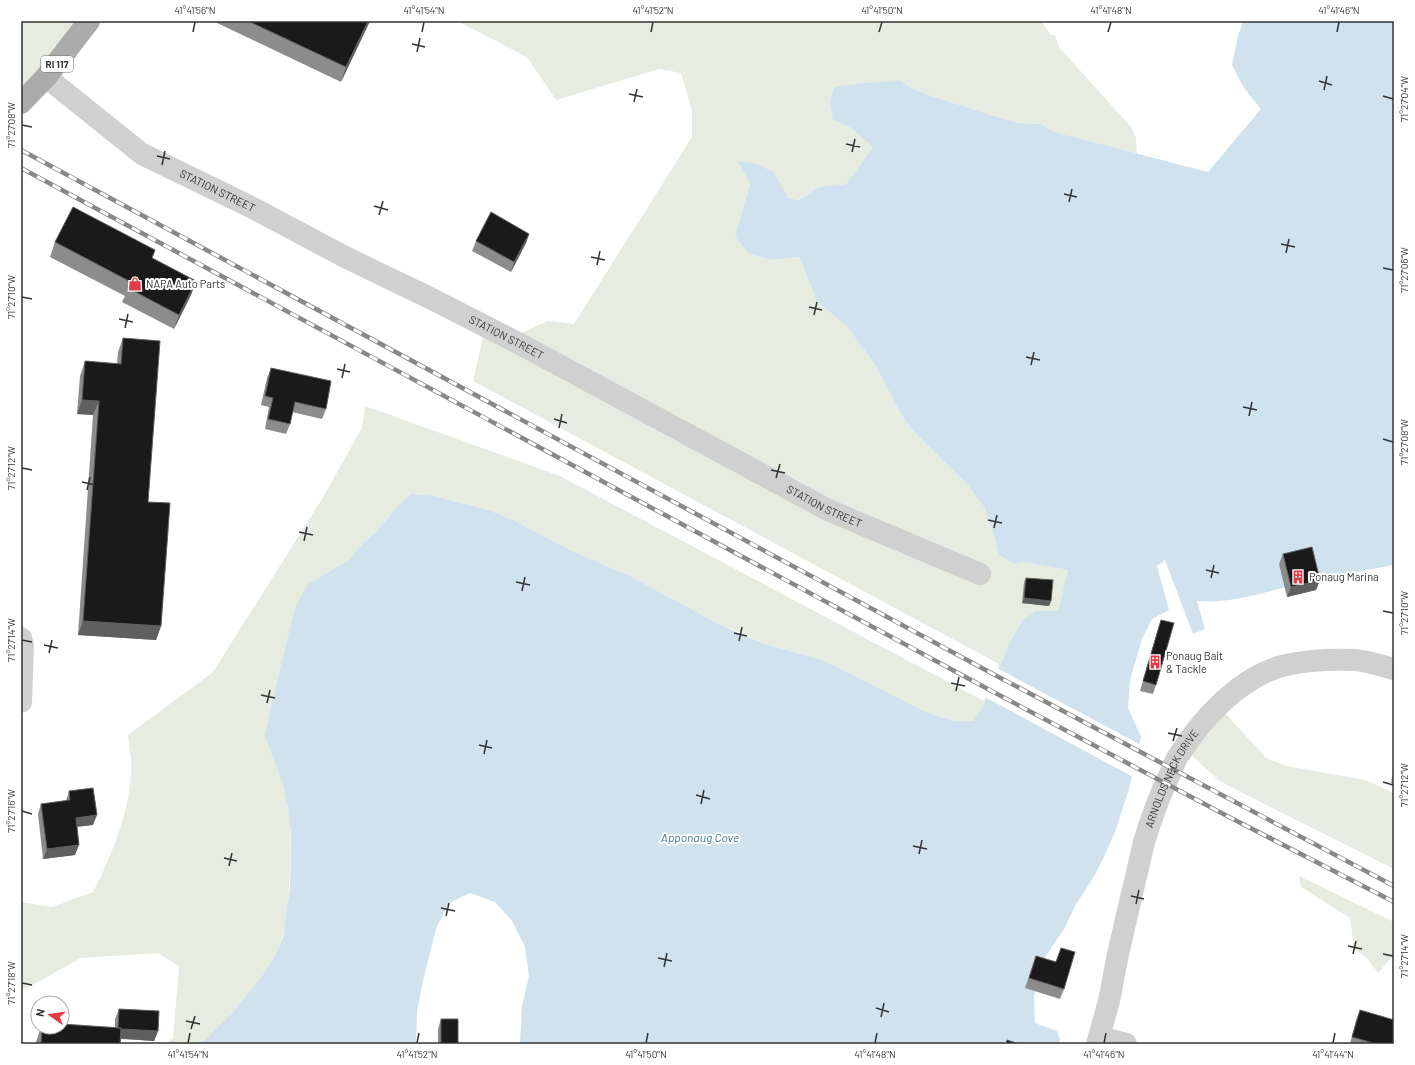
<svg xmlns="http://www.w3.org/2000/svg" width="1415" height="1065" viewBox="0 0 1415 1065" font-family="Barlow,sans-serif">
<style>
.green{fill:#e6ecdf}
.water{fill:#cfe2ee}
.pier{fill:#fff}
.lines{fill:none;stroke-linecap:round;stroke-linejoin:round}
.street{stroke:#d0d0d0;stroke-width:22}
.primary{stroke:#ababab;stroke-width:22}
.rail-casing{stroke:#888;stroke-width:4.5}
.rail{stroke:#fff;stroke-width:3;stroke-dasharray:9;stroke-linecap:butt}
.wall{fill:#8c8c8c}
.shaded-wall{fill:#5f5f5f}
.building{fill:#1a1a1a;stroke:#5f5f5f}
.ticks{fill:none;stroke:#333;stroke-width:1.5}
.labels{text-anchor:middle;stroke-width:4;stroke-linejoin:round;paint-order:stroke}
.shield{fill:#fff;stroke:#707070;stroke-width:1}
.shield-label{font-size:10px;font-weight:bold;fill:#333}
.street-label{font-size:11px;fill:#333;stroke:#fff}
.poi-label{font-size:11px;fill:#333;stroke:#fff;text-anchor:start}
.water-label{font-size:12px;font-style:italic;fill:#3f7597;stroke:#fff}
.neatline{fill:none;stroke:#333;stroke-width:1.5}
.ticks-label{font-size:10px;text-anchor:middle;fill:#333}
</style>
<rect width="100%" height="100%" fill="#fff"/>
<path class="green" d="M21,21h65l-65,83z
M457,21h584l10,14h4l4,12 72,80 5,11 1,16 -83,-22 -13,-8 -24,-1 -86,-27 -20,-8 -10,-7 -68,39 18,8 22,19 -27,37 -27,3 -20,13 -11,-2 -14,-26 -20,-9 -17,-1 13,22 -15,52 39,24 25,-3 18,44 31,27 28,38 22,43 14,21 54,53 18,24 9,24 6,24 15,9 11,-2 43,8 -10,41h-23l-13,10 -11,19 -29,68 -9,13h-19l-26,-8 -105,-53 -52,-14 -56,-24 -83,-45 -62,-27 -55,-29 -26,-11 -55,-14 -39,13 -18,22 -17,15 -10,13 -42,25 -26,197c2,9 5,18 6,27 3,19 3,38 2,58 -1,31 -1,65 -17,92 -18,33 -45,60 -72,86h-36l8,-6 6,-72 -21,-13 -77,5 -58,32 -2,11v-99l31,5 41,-15c20,-39 40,-88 38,-132 -1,-8 -2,-16 -3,-25l85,-63 109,-173 40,-71 3,-22 195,70 424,225 15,-37 -526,-283 12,-53 24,10 39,-17 26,3 118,-187v-26l-11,-38 -22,-4 -103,31 -29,-43z
M1218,705l48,53 20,8 79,14 29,13v76l-173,-87 -35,-31z
M1299,876l95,46v36h-3l-13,15 -11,-15 -13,-9 -4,-31 -49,-31z"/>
<path class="water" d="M1243,21h151v544c-32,6 -64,12 -96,19 -33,8 -66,20 -101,17l8,28 -12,5 -28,-74 -8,6 12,44 -17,9 -10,20 -12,41 -2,28 13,29 -12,52 -14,43 -11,25 -11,21 -18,28 -11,23 -19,28 -11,39 1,27 22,8 3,9 -2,4h-538l2,-38 7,-30 -4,-29 -13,-26 -17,-19 -25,-9 -21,10 -12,23 -14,54 -6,32 -1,32h-215l32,-32 29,-36 12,-19 9,-20 7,-49 1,-53 -3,-28 -6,-26 -17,-45 6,-29 24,-99 13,-24 42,-25 10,-13 17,-15 18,-22 16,-15 23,2 55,14 26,11 55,29 62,27 83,45 28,13 28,11 52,14 105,53 26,8h19l9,-13 29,-68 11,-19 13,-10h23l10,-41 -43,-8 -11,2 -15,-9 -6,-24 -9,-24 -18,-24 -54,-53 -14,-21 -22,-43 -28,-38 -31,-27 -18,-44 -25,3 -25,-6 -14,-18 15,-52 -13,-23 17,2 20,9 14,26 11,2 20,-13 27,-3 27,-37 -22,-19 -18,-8 -3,-18 4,-15 29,-4 38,-2 10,7 20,8 86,27 24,1 13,8 154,40 53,-63 -17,-21 -12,-23 6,-29z"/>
<path class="pier" d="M997,668l144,77 -8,32 -148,-80z"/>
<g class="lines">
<g class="street">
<path id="s1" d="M46,77l96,77 107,52 96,51 85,41 90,46 308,166 152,64"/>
<path d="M21,638l2,7 -2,57"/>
<path d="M1099,1037l27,7"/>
<path id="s2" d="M1097,1044l12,-43 9,-47 26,-112c7,-23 15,-46 26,-68 3,-7 5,-14 9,-19 23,-37 63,-80 107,-90 22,-5 46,-6 69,-5 13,1 27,6 39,9"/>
</g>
<path class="primary" d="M21,103l25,-26 43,-56"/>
<g class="rail-casing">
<path id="rail" d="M21,150l972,524 401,212
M21,168l965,520 243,129 165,85"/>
</g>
<use href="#rail" class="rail"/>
</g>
<path class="wall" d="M213,21h157l-29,61z
M529,234l-3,9 -15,29 -39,-21 4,-10z
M55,242l98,16 43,23 -5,14 -17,34 -52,-27 3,-6 -75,-39z
M123,338l25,164 13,124 -5,14 -78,-5 15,-220 -16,-1 3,-38 5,-15 32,3 1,-12z
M271,368l55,41 -4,10 -30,-7 -2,12 -4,10 -21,-5 4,-22 -8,-2 6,-27z
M1283,554l37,26 -4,10 -29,7 -8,-33z
M1026,578l25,23 -2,5 -27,-3 2,-21z
M1161,620l-5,65 -3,9 -13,-3 18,-62z
M1394,769v15l-3,-1z
M69,791l24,34 -16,2 -2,28 -32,4 -5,-45 3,-10 25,-3z
M1061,948l3,41 -4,10 -35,-11 11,-32 20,6z
M119,1009l39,22 -4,10 -33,-2 -1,5h-84v-2l5,-15h74v-8z
M1360,1010l34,34h-44l6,-24z
M441,1019l17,25h-20v-15z"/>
<path class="shaded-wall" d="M368,21h2l-29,61 5,-15z
M529,234l-3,9 -15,29 3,-10z
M196,281l-5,14 -17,34 5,-14z
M82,400l17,1 -6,14 -16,-1z
M1320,580l-4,10 -29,7 4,-10z
M1024,598l27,3 -2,5 -27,-3z
M83,621l78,5 -5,14 -78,-5z
M97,815l-4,10 -21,2 4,-9z
M79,845l-4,10 -32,4 4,-10z
M118,1029l40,2 -4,10 -40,-3z"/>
<path class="building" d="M248,21h120l-22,46z
M73,207l82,43 -3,8 44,23 -17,34 -51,-27 3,-6 -76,-40z
M491,212l38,22 -15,28 -38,-21z
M123,338l37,3 -12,161 22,1 -9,123 -78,-5 16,-220 -17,-1 3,-39 36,3z
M271,368l60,13 -5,28 -31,-7 -5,22 -22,-5 5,-21 -8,-2z
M1312,547l8,33 -29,7 -8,-33z
M1026,578l27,2 -2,21 -27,-3z
M1161,620l13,3 -18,62 -13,-4z
M93,788l4,27 -21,3 3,27 -32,4 -6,-45 29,-4 -1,-9z
M1061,948l14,4 -11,37 -35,-11 7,-22 20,6z
M119,1009l40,2 -1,20 -37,-2v-1h-3z
M1360,1010l34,10v24h-17l-25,-7z
M441,1019h17v25h-17z
M62,1024l59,4 -1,16h-79l1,-17h20z
M1007,1040l12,4h-13z"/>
<path class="ticks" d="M193,32l2,-10M422,32l2,-10M651,32l2,-10M879,32l3,-10M1108,32l3,-10M1337,32l2,-10M412,44l13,3M417,52l3,-14M1319,81l13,4M1324,90l3,-14M629,94l14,3M1383,96l10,3M634,102l3,-13M22,125l10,2M846,144l14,3M852,152l3,-13M157,156l13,3M162,165l3,-14M1064,194l13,3M1069,202l3,-13M374,206l14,4M379,215l4,-14M1281,244l14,3M1286,253l3,-14M591,257l14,3M597,265l3,-14M1383,268l10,2M22,297l10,2M809,307l13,3M814,315l3,-13M119,319l14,3M125,328l3,-14M1026,357l14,3M1031,365l3,-13M337,369l13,3M342,378l3,-14M1243,407l14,3M1249,416l3,-14M554,419l13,4M559,428l3,-14M1383,439l10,3M22,468l10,2M771,470l14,3M776,478l4,-14M82,482l13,3M87,490l3,-13M988,520l14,3M994,528l3,-13M299,532l14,3M304,541l3,-14M1206,570l13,3M1211,578l3,-13M516,582l14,3M522,591l3,-14M1383,611l10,2M734,633l13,3M22,640l10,2M739,641l3,-14M44,645l14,3M49,653l3,-13M951,683l14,3M956,691l3,-14M261,695l14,3M267,703l3,-13M1168,733l14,3M1173,741l4,-13M479,745l13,3M484,754l3,-14M1383,782l10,3M696,795l14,4M701,804l3,-14M22,811l10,3M913,846l14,3M919,854l3,-14M224,858l13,3M229,866l3,-13M1131,896l13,3M1136,904l3,-14M441,908l14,3M446,916l3,-13M1348,946l14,3M1353,954l3,-13M1383,954l10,2M658,958l14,3M664,967l3,-14M22,983l10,2M876,1008l13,4M881,1017l3,-14M186,1021l14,3M191,1029l4,-13M188,1043l2,-10M417,1043l2,-10M646,1043l2,-10M875,1043l2,-10M1104,1043l2,-10M1333,1043l2,-10"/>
<defs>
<g id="shop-bare" transform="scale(1.08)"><path d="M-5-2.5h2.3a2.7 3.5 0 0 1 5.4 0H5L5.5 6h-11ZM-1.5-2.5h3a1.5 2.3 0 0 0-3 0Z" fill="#e63946" stroke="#fff" stroke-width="2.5" paint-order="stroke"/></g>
<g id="building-bare" transform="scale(1.08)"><path d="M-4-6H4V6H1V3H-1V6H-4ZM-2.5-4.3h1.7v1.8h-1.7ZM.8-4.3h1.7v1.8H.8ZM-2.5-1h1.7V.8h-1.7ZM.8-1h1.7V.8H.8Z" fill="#e63946" stroke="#fff" stroke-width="2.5" paint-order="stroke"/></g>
</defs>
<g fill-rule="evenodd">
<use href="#shop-bare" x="135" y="284"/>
<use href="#building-bare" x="1298" y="577"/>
<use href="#building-bare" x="1155" y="662"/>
</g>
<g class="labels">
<rect class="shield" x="41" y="56" width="32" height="16" rx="3"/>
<g class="shield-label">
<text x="57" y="68">RI 117</text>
</g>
<g class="street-label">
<text dy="4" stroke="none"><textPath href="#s1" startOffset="207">STATION STREET</textPath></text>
<text dy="4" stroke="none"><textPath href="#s1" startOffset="531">STATION STREET</textPath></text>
<text dy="4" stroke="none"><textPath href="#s1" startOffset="891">STATION STREET</textPath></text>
<text dy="4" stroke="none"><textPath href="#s2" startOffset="277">ARNOLDS NECK DRIVE</textPath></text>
</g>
<g class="poi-label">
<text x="146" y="288">NAPA Auto Parts</text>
<text x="1309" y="581">Ponaug Marina</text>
<text x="1166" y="660">Ponaug Bait<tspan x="1166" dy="13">&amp; Tackle</tspan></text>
</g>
<g class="water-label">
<text x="700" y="842">Apponaug Cove</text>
</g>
</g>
<rect width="1415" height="1065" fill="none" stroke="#ffffff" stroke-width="44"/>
<g transform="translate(50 1015) rotate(283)"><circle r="19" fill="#ffffff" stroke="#adadad"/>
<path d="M0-3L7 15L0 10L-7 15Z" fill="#e63946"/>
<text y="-6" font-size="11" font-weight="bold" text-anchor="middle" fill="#333333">N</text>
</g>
<rect x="22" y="22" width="1371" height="1021" class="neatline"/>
<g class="ticks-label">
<text x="195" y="14">41°41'56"N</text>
<text x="424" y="14">41°41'54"N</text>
<text x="653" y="14">41°41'52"N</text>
<text x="882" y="14">41°41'50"N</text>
<text x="1111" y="14">41°41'48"N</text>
<text x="1339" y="14">41°41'46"N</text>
<text transform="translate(1404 99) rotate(-90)" y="4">71°27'04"W</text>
<text transform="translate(11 125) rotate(-90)" y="4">71°27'08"W</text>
<text transform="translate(1404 270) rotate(-90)" y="4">71°27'06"W</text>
<text transform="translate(11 297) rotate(-90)" y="4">71°27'10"W</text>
<text transform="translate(1404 442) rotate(-90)" y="4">71°27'08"W</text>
<text transform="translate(11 468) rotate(-90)" y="4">71°27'12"W</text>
<text transform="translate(1404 613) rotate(-90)" y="4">71°27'10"W</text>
<text transform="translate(11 640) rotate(-90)" y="4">71°27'14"W</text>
<text transform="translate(1404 785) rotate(-90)" y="4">71°27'12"W</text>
<text transform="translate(11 811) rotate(-90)" y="4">71°27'16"W</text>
<text transform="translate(1404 956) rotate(-90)" y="4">71°27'14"W</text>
<text transform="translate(11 983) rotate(-90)" y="4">71°27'18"W</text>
<text x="188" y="1058">41°41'54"N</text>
<text x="417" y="1058">41°41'52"N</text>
<text x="646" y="1058">41°41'50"N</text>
<text x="875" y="1058">41°41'48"N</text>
<text x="1104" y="1058">41°41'46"N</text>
<text x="1333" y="1058">41°41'44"N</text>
</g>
</svg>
